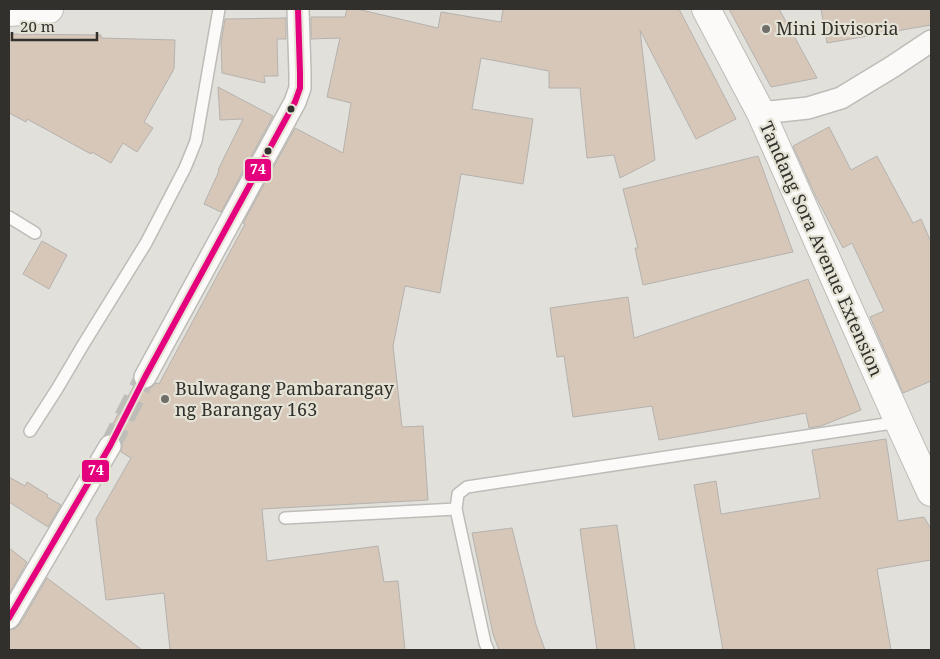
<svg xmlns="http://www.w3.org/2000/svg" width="940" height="659" viewBox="0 0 940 659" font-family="'Noto Serif',serif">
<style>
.building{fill:#d6c7b9;stroke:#b5b2af}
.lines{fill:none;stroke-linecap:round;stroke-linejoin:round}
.street-tunnel{stroke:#bfbdb7;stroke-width:21;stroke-dasharray:21 11;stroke-linecap:butt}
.lane-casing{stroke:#bdbcb8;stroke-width:14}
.street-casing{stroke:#bdbcb8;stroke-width:24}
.secondary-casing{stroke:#bdbcb8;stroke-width:30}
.lane{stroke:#fbfaf9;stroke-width:11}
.street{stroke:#fbfaf9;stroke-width:21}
.secondary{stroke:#fbfaf9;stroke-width:28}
.bus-1-casing{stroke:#e5e2d6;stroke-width:10}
.bus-1{stroke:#e5007d;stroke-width:6}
.poi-dot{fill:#6f6e69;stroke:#e5e2d6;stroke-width:2}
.bus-dot{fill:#31302c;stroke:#e5e2d6;stroke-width:2}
.labels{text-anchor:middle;stroke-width:4.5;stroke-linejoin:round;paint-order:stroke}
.poi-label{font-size:18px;fill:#31302c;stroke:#e5e2d6;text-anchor:start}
.street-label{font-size:18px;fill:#31302c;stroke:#e5e2d6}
.line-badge{stroke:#e5e2d6;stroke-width:2}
.badge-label{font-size:14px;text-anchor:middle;font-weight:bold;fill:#fff}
</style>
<rect width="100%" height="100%" fill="#e2e0da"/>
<path class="building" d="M347,9h10l81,19 3,-16 60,10 2,-13h176l57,110 -40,20 -56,-109 15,130 -35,18 -6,-23 -27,3 -7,-70h-31v-17l-68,-13 -9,51 61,10 -10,65 -62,-10 -21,119 -35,-7 -12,60 9,81 21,-1 5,74 -166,9 5,52 111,-15 6,36 14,-1 7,69h-235l-6,-57 -58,7 -10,-81 35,-61 -10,-6 1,-6 -1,-7 -4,-3 -6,-2h-4l28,-50 4,4 6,1 6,-1 5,-5 3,1 86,-160 -2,-1 52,-95 48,25 8,-50 -24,-6 13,-59 -29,1v-22h34z
M729,9h50l38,69 -46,9z
M821,9h110v16l-104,18z
M286,18v21h-9l1,37h-14l1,7 -43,-10 -1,-30 4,-24z
M9,34l92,1v3l74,2 -1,29 -30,53 9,6 -16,24 -14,-9 -12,20 -19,-11 -1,2 -64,-35 -1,3 -17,-9z
M218,87l55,29 -52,96 -17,-8 15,-33 -1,-1 25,-51 -23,1z
M829,127l22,43 26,-14 36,67 8,-4 10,23v139l-28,12 -33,-76 14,-6 -32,-68 -9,5 -27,-51 -23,-51z
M758,156l35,96 -150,33 -8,-37h3l-15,-59z
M42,241l25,14 -18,34 -26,-15z
M808,279l53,131 -40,16 -12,2 -3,-15 -84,16 -63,11 -7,-34 -79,11 -9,-61 -7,1 -7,-49 78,-11 6,41z
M886,439l12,82 26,-4 7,12v31l-54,9 14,81h-168l-29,-165 22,-4 5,33 99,-16 -8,-48z
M9,477l16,9 2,-4 21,13 -1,2 14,8 -13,22 -39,-25z
M617,525l18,125h-38l-17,-121z
M512,528l24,97 9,25h-46l-6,-16 -21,-101z
M9,548l18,14 -18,32z
M47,578l60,45 35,27h-133v-20l6,-1 5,-5z"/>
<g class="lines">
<path class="street-tunnel" d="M110,446l35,-69"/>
<g class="lane-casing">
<path id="lane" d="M9,217l26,16
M30,431l27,-42 26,-44 63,-102 39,-75 11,-27 23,-132
M285,518l171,-9
M488,650l-3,-7 -29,-134 2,-15 9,-7 432,-65"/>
</g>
<g class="street-casing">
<path id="street" d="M761,113l47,-5 33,-10 51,-31 39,-26
M145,377l150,-275 5,-14v-15l-2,-64
M9,618l101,-172"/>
</g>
<g class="secondary-casing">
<path id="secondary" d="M706,9l55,104 138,309 32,70
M9,12l40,-3"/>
</g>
<use href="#lane" class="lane"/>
<use href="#street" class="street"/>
<use href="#secondary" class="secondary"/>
<g class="bus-1-casing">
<path id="bus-1" d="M9,618l101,-172 35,-69 150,-275 5,-14v-15l-2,-64"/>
</g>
<use href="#bus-1" class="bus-1"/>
</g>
<g class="poi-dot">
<circle cx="766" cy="29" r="5"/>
<circle cx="165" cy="399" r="5"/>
</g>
<g class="bus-dot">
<circle cx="291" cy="109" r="4.5"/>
<circle cx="268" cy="151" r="4.5"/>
</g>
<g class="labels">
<g class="poi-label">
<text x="776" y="35">Mini Divisoria</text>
<text x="175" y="395">Bulwagang Pambarangay<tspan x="175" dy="21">ng Barangay 163</tspan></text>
</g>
<g class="street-label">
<text transform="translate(821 249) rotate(66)" y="6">Tandang Sora Avenue Extension</text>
</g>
</g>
<g class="line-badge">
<rect x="244" y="158" width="28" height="24" rx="5" fill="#e5007d"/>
<rect x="81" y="459" width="29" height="24" rx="5" fill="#e5007d"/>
</g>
<g class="badge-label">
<text x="258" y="174">74</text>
<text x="96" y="475">74</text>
</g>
<rect width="940" height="659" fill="none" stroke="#31302c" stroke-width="20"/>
<path d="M12 32v8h85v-8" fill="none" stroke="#31302c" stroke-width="2.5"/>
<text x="20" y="32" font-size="15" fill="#31302c" stroke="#e5e2d6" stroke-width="4" paint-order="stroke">20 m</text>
</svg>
